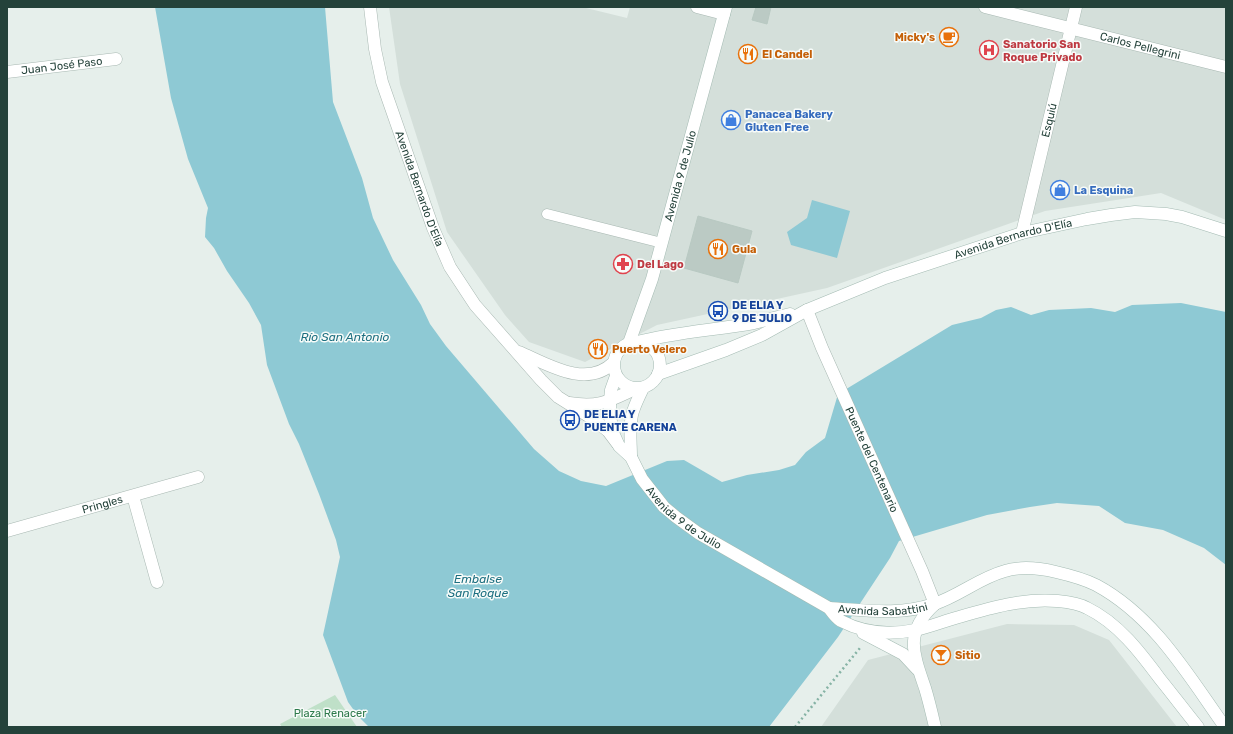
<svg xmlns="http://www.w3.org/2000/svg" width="1233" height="734" viewBox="0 0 1233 734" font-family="Rubik,sans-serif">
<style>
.built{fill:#d4dfda}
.green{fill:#bfe0c8}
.water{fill:#8ec9d4}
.building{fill:#bbcac4;stroke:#b8c9c2}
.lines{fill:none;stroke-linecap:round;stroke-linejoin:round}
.service-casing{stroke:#a8b8b2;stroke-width:11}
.pedestrian-casing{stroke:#a8b8b2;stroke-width:13}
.minor-casing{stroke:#a8b8b2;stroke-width:13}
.secondary-casing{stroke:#a4bbb3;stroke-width:13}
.path{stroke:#86b3a5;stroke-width:2.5;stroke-dasharray:2 3;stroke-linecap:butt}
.service{stroke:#fff;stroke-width:10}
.pedestrian{stroke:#fff;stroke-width:12}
.minor{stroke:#fff;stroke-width:12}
.secondary{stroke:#fff;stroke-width:12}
.labels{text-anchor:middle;stroke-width:3;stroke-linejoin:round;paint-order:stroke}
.food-label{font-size:11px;font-weight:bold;fill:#c56008;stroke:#f7fbf9;text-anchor:start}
.health-label{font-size:11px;font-weight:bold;fill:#be3a42;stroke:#f7fbf9;text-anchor:start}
.street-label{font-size:11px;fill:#24423a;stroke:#f7fbf9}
.shop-label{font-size:11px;font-weight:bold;fill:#366cbe;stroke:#f7fbf9;text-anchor:start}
.transit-label{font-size:11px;font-weight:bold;fill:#164399;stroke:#f7fbf9;text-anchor:start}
.park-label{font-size:11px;fill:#2d7a4b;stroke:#f7fbf9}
.water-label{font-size:12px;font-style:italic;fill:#1c6f80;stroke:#f7fbf9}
</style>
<rect width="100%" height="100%" fill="#e6efeb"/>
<path class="built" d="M389,7h193l45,11 3,-11h596v213l-65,-27 -116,18 -218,77 -170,37 -72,37 -56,-20 -24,-27 -58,-83 -47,-148z
M1007,624l67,1 35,15 68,87h-356l47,-67z"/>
<path class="green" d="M335,695l22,32h-75l-2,-3z"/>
<path class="water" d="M155,7h170l8,95 29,76 11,40 20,42 28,45 9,19 16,22 88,103 25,22 22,10 25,5 61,-25 17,-1 38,22 25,-7 32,-5 16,-5 11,-13 19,-14 13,-44 114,-69 29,-7 15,-8 15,-3 20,8 18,-5 42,-2 24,4 17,-7 49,-2 45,9v253l-22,-17 -41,-18 -38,-7 -26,-17 -42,-3 -27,4 -43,8 -88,26 -9,17 -52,79 -69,90h-400l-11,-11 -10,-14 -25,-67 17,-78 -4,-17 -17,-46 -20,-50 -10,-20 -22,-59 -6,-40 -12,-22 -22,-32 -13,-23 -9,-11 1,-19 2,-10 -20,-49 -17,-61z
M812,200l38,11 -13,47 -46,-13 -4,-13 20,-14z"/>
<path class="building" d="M756,7h15l-4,17 -15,-4z
M698,216l54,15 -14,52 -54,-15z"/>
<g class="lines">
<g class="service-casing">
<path id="service" d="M547,214l115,29"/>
</g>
<g class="pedestrian-casing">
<g id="pedestrian">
<path id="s1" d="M807,310l15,38 100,223 13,33"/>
</g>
</g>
<g class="minor-casing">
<g id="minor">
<path id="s2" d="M370,7l5,42 7,33 51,146 17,39 25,38 66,75 17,17 35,22 15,12 9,12"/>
<path d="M697,7l27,7"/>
<path id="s3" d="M985,7l241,60"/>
<path id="s4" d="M7,72l109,-13"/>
<path id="s5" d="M1022,233l54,-226"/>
<path d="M519,352c28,12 67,37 94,11"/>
<path d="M569,403c30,5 40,-2 66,-14"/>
<path d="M133,496l24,86"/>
<path id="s6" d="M7,531l191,-54"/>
</g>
</g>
<g class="secondary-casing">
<g id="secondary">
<circle cx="637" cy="365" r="23"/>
<path d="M637,342c39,-10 78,-12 117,-19 12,-3 24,-6 36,-9"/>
<path id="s7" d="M629,343l23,-64 74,-272"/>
<path id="s8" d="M658,374l68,-24 36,-15 45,-25 78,-32 137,-45 65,-14 24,-4 24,-3 31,2 16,3 44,14"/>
<path id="s9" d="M616,376l-5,14 -1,10v17l4,18 5,11 12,11 11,22 22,28 12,10 22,16 131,75c3,4 7,10 12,13 23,12 49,14 74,9 15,-3 29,-9 44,-13 31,-9 65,-19 98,-16 10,1 21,2 30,7 31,15 53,44 73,71 13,16 25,32 38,48"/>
<path d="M631,457c0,-14 -2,-28 1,-42 2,-9 7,-18 11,-27"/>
<path d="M935,604c-31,28 -22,49 -10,84 4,13 7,26 10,39"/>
<path id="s10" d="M829,608c35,2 70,8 105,-4 25,-8 45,-26 71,-33 16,-5 34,-3 51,1 13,3 28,7 40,13 58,31 92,90 129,142"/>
<path d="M863,633l40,21 14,15"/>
</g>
</g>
<path class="path" d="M795,727l65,-79"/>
<use href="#service" class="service"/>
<use href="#pedestrian" class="pedestrian"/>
<use href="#minor" class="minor"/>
<use href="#secondary" class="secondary"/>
</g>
<defs>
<g id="cafe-ring" transform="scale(1)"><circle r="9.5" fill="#f7fbf9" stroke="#e8710a" stroke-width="1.5"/><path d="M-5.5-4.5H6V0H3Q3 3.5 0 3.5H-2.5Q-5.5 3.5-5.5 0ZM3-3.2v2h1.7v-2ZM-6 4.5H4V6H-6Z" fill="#e8710a"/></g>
<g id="hospital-ring" transform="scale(1)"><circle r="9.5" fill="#f7fbf9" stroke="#e0444e" stroke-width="1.5"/><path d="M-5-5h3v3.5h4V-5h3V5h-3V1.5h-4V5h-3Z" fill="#e0444e"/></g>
<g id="restaurant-ring" transform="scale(1)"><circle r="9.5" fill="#f7fbf9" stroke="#e8710a" stroke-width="1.5"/><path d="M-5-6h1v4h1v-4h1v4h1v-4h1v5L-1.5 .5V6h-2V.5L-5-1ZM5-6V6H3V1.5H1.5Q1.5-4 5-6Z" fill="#e8710a"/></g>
<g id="shop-ring" transform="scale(1)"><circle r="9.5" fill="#f7fbf9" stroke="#3f7fe0" stroke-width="1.5"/><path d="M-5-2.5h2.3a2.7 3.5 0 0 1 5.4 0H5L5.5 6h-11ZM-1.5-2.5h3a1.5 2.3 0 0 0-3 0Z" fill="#3f7fe0"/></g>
<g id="pharmacy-ring" transform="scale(1)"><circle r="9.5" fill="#f7fbf9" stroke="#e0444e" stroke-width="1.5"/><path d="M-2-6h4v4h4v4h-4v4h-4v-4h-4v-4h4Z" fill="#e0444e"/></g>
<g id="bus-ring" transform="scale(1)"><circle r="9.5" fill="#f7fbf9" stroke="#1a4fb4" stroke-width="1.5"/><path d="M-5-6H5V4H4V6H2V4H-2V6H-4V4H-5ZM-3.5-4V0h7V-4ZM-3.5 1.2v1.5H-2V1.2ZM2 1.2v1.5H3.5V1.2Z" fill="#1a4fb4"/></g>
<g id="bar-ring" transform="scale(1)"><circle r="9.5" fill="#f7fbf9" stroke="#e8710a" stroke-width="1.5"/><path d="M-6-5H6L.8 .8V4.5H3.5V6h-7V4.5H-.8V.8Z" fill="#e8710a"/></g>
</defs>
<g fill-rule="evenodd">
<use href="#cafe-ring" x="949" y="37"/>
<use href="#hospital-ring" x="989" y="50"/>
<use href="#restaurant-ring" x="748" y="54"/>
<use href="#shop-ring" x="731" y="120"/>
<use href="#shop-ring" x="1060" y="190"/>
<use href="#restaurant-ring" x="718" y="249"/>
<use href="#pharmacy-ring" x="623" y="264"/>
<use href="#bus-ring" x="718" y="311"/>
<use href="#restaurant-ring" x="598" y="349"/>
<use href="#bus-ring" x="570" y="420"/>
<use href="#bar-ring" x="941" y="655"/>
</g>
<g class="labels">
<g class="food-label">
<text x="935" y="41" text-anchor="end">Micky's</text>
<text x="762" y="58">El Candel</text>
<text x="732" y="253">Gula</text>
<text x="612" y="353">Puerto Velero</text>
<text x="955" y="659">Sitio</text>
</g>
<g class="health-label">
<text x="1003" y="48">Sanatorio San<tspan x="1003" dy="13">Roque Privado</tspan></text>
<text x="637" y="268">Del Lago</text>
</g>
<g class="street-label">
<text dy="4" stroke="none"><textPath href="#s3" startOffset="160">Carlos Pellegrini</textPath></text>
<text dy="4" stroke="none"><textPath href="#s4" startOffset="55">Juan José Paso</textPath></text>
<text dy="4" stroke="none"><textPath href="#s5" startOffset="116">Esquiú</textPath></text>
<text dy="4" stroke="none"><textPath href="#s7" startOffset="175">Avenida 9 de Julio</textPath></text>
<text dy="4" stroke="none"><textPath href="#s2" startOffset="189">Avenida Bernardo D'Elía</textPath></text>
<text dy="4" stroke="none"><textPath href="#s8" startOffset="381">Avenida Bernardo D'Elía</textPath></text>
<text dy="4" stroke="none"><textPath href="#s1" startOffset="163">Puente del Centenario</textPath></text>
<text dy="4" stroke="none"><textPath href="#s6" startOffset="99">Pringles</textPath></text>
<text dy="4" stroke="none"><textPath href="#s9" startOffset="171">Avenida 9 de Julio</textPath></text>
<text dy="4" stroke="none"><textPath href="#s10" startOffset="54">Avenida Sabattini</textPath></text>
</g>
<g class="shop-label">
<text x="745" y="118">Panacea Bakery<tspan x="745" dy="13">Gluten Free</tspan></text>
<text x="1074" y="194">La Esquina</text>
</g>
<g class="transit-label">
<text x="732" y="309">DE ELIA Y<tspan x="732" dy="13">9 DE JULIO</tspan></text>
<text x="584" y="418">DE ELIA Y<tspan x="584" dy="13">PUENTE CARENA</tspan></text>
</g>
<g class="park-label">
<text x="330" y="717">Plaza Renacer</text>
</g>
<g class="water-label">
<text x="345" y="341">Río San Antonio</text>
<text x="478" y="583">Embalse<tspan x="478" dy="14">San Roque</tspan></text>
</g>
</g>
<rect width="1233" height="734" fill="none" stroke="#24423a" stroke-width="16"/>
</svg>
